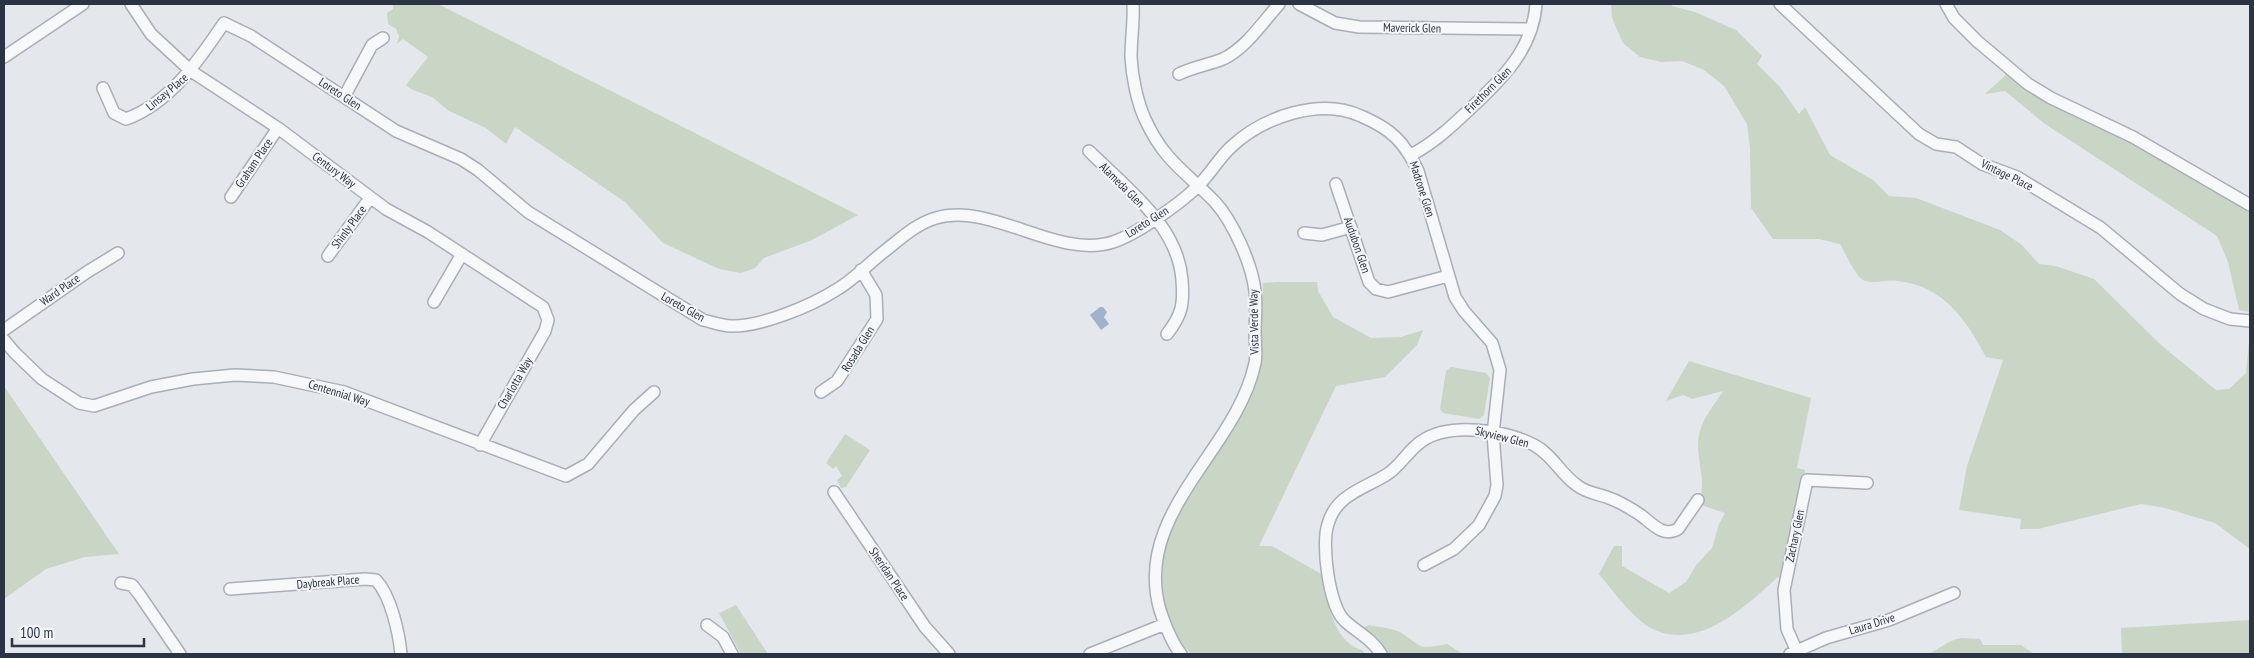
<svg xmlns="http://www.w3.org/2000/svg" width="2254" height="658" viewBox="0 0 2254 658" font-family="'PT Sans Narrow',sans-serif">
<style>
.green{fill:#c9d6c5}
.water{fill:#9fb4cc}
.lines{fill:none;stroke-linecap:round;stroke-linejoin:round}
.minor-casing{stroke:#a9aeb7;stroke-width:14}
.minor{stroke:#f7f8fa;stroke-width:11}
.labels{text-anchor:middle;stroke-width:4;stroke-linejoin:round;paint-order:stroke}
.street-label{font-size:12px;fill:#2b3445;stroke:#f4f6f9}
</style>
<rect width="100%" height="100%" fill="#e4e7ec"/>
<path class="green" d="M393,4h45l420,211 -46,25 -48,18 -9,10 -14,5 -22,-4 -56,-26 -38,-41 -110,-75 -9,17 -20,-16 -37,-17 -17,-14 -21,-8 -5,-4 22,-28 -25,-18 -6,5 2,-8 -3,-7 -8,-5 -1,-11 6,-4z
M1611,4h61v2l23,6 41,18 26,26 -5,8 23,23 19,27 6,-7 25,48 43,25 16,16 27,2 84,32 22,15 17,19 17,2 38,13 67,66 55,45 13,-1 17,-16 4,-42v218l-35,-26 -50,-15 -24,-4 -103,25h-18l1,-10 -62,-9 8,-44 36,-106 -17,-3c-20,-38 -43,-71 -88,-76 -11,-2 -25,4 -35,-1 -9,-6 -17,-26 -23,-36l-21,-5h-46l-22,-31 -1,-60 -3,-24 -23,-38 -20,-16 -22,-9 -21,1 -21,-5 -17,-14 -11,-25z
M2008,73l45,32 111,53 86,52v102l-11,-2 -11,-48 -11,-26 -172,-112 -40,-33 -20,3z
M1277,282h40l1,9 15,26 38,21 30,-1 22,-7 -6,15 -32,32 -49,9 -77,160h13l51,29c3,25 11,68 39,75l3,4h-174l-13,-15 -12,-25 -6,-25 2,-45 19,-34 58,-91 17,-38 5,-35 2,-63z
M1689,361l122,37 -14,70 8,2 -24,131 -3,1 1,-26c-35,32 -87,82 -136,47 -17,-14 -30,-32 -44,-49l15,-28h8v20l47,27 17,-11 11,-18 15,-16 7,-24 6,-11 -27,-9c12,-24 -7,-51 3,-76 4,-13 15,-25 22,-37l-31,8 -9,-4 -17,6z
M1451,367l35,6 4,5 -6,37 -5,4 -36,-6 -3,-4 6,-38z
M4,386l115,168 -34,3 -39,12 -42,30z
M845,434l25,16 -24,37 -5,1 -4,-8 5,-4 -6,-10 -3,3 -7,-6z
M736,605l32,49h-27l-22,-41z
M2250,620v34h-128l-1,-26z
M1369,625c9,2 23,3 31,7 24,15 15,18 47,12l16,10h-76l-25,-26z
M1961,638l19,1 3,6h38l13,9h-106c12,-5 20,-14 33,-16z"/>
<path class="water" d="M1100,307h3l4,5 -3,5 5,7 -8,6 -11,-15z"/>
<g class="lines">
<g class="minor-casing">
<path id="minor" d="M131,4l20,30 40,37 87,57 108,81 42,23 115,75 5,13 -3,11 -65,114
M1133,4c1,18 -2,35 -2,53 1,19 6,45 14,62 19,42 40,52 70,83 18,20 37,62 40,89 2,14 0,28 0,42 0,9 2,21 0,30 -18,87 -123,150 -95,247 5,15 11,32 21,44
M1299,4l36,19 24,4 171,2
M1780,4l139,130 17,10 20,3 26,17 35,13 84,51 79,66 24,15 26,10 20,2
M1946,4l8,14 23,23 51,43 23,14 82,39 117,68
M4,57l79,-53
M1179,74c14,-7 29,-9 44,-15 23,-11 40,-37 56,-55
M103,88l11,25 12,6c44,-16 73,-59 98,-96l27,13 145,95 65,28 17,11 50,42 175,108c9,2 19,6 28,6 29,1 80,-20 105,-36 16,-9 30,-24 45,-36 17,-13 34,-30 55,-36 54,-17 122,42 177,24 24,-8 65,-37 83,-54 13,-12 22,-29 35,-41 32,-30 89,-50 130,-31 30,13 43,25 57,55l37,126 9,14 28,32 8,27 -7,64 4,51 -2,11 -16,29 -25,24 -30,16
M344,97l28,-52 11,-7
M1089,151c37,37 89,74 93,129 2,24 0,35 -15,54
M1411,155c23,-12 41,-29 60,-47 31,-29 62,-59 65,-104
M1336,184l33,98 7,7 12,3 60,-16
M231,197l47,-69
M1304,233l18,2 29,-8
M328,256l42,-58
M434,302l28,-48
M4,330l83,-58 31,-19
M4,340l11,13 27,26 37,24 15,3 57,-19 42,-8 42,-4 39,2 70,15 222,84 22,-12 46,-54 20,-18
M821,392l16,-11 40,-62 -1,-24 -15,-25
M834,492l91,135 24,27
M121,583l11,2 7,9 41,60
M230,589l135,-10 11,1c15,16 23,53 25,74
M707,625l16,12 9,17
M1090,654l75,-30
M1381,654c-9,-15 -23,-21 -36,-33 -16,-14 -24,-77 -17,-97 8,-29 35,-35 58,-49 14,-8 22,-25 36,-34 28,-19 83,-11 112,4 19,10 27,30 44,41 9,7 21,8 31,12 9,3 19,9 27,14 13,7 25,27 42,17l20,-29
M1790,654l36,-16 63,-18 65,-27
M1798,654l-11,-25 -3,-39 23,-110 60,3"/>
</g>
<use href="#minor" class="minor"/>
</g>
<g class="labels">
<g class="street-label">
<text transform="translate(1412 28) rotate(1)" y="4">Maverick Glen</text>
<text transform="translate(1488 90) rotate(-45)" y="4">Firethorn Glen</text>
<text transform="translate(167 92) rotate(-40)" y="4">Linsay Place</text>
<text transform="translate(340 94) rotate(33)" y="4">Loreto Glen</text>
<text transform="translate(254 163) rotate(-56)" y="4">Graham Place</text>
<text transform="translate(334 170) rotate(37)" y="4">Century Way</text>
<text transform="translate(2007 175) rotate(26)" y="4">Vintage Place</text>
<text transform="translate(1122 185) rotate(45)" y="4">Alameda Glen</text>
<text transform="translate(1422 189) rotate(72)" y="4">Madrone Glen</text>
<text transform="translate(1147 222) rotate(-32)" y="4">Loreto Glen</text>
<text transform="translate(349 227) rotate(-54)" y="4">Shinly Place</text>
<text transform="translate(1357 245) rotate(71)" y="4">Audubon Glen</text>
<text transform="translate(60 290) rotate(-35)" y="4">Ward Place</text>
<text transform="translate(683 307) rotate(29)" y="4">Loreto Glen</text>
<text transform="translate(1254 322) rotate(-91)" y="4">Vista Verde Way</text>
<text transform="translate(858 349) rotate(-58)" y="4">Rosada Glen</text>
<text transform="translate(515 383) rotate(-60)" y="4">Charlotta Way</text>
<text transform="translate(339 393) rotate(17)" y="4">Centennial Way</text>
<text transform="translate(1502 437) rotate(14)" y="4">Skyview Glen</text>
<text transform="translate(1795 536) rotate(-78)" y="4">Zachary Glen</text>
<text transform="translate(889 574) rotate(56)" y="4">Sheridan Place</text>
<text transform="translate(328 582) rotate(-5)" y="4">Daybreak Place</text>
<text transform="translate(1872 624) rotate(-17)" y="4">Laura Drive</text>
</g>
</g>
<rect width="2254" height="658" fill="none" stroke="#2b3445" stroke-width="10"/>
<path d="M12 638v8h132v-8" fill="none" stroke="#2b3445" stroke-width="2.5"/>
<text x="20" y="638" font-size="15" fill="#2b3445" stroke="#f4f6f9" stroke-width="4" paint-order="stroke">100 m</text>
</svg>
